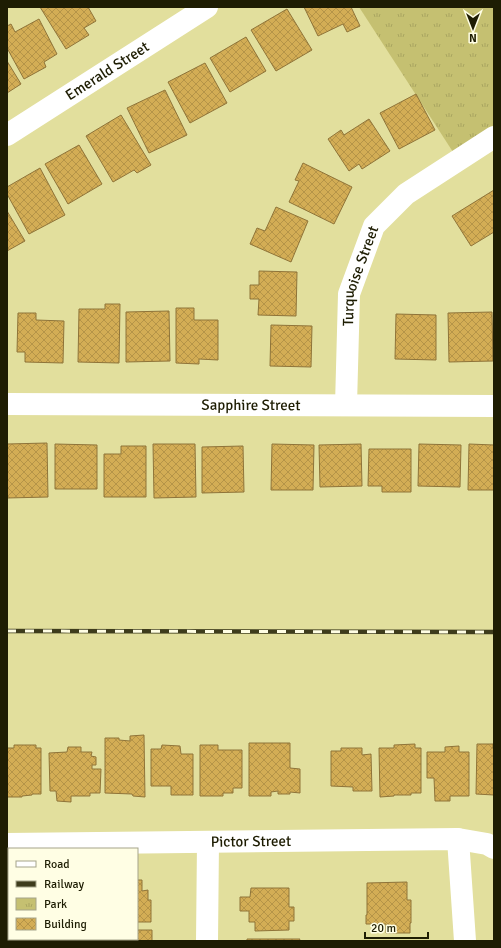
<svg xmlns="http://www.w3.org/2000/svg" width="501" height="948" viewBox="0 0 501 948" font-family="Signika,sans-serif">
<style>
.park{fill:url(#park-tufts)}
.building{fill:url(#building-cross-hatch);stroke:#8f7439}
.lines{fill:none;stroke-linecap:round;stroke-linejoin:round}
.minor{stroke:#fff;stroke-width:22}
.rail-casing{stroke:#3e3c1c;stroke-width:4.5}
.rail{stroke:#fffee4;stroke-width:3;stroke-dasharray:9;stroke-linecap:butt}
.labels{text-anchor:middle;stroke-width:3;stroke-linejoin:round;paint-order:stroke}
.street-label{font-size:15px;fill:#1e1d03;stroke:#fffee4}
</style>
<defs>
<pattern id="park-tufts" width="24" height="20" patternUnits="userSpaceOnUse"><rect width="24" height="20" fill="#c5c071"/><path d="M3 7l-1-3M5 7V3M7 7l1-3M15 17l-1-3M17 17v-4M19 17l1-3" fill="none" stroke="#a9a560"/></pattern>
<pattern id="building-cross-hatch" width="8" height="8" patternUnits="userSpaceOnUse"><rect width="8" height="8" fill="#d3ad55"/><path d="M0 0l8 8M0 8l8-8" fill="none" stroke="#b59448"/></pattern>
</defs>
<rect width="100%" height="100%" fill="#e2df9d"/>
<path class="park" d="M359,7h135v118l-41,27z"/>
<path class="building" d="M40,7h48l8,14 -12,7 5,7 -23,14z
M304,7h47l9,19 -13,6 -4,-8 -25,12z
M287,9l25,41 -36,21 -25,-41z
M39,19l18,35 -13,8 2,5 -22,12 -17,-31v-22l4,-2 4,8z
M246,37l20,34 -36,21 -20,-34z
M7,61l14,23 -14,9z
M205,63l22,40 -37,20 -22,-41z
M165,90l22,45 -38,18 -22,-45z
M416,94l19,36 -36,19 -19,-36z
M121,115l30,50 -14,8 -3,-3 -21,12 -27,-46z
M369,119l21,32 -28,18 -3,-5 -10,7 -21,-32 13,-9 3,5z
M79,145l23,39 -34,20 -23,-40z
M303,163l49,24 -18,37 -45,-22 10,-21 -4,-1z
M40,168l25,47 -36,19 -22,-40v-7z
M494,190v42l-23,14 -19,-30z
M276,207l32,14 -17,41 -41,-18 7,-16 8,3z
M7,211l18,30 -18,10z
M259,271l38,1 -1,44 -38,-1 1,-16h-9v-14h9z
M105,304h15l-1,59 -41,-1 1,-53h26z
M176,308h18v12h24v40l-19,-1v5l-23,-1z
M169,311l1,50 -44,1v-50z
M492,312l1,49 -44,1 -1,-49z
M18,313h18v7l28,1 -1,42 -38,-1v-10h-8z
M396,314l40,1v45l-41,-1z
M271,325l41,1 -1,41 -41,-1z
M47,443l1,54 -41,1v-54z
M55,444l42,1v44h-42z
M153,444h42l1,53 -42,1z
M272,444l42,1 -1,45h-42z
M361,444l1,42 -42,1 -1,-42z
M419,444l42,1 -1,42 -42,-1z
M469,444l25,1v45h-26z
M121,446h25v51h-42v-43h17z
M243,446l1,46 -42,1v-46z
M369,449h42v43h-29v-6h-14z
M144,735l1,62 -12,-1 -1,-2 -27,-1v-55h14v2l11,1v-5z
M249,743h41v25l10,1v24l-10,-1v2h-12v-3l-7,1v4h-22z
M415,744v4h6v45h-10v2h-17v1l-14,1 -1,-49h15v-3z
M477,744h16v4h1v47l-18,-1z
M14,745h22v3h5v46h-9v1l-10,1v1h-15v-49h7z
M162,745l18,1 1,8h12v41h-22v-9h-20v-37h10z
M200,745h18v5h24v38h-9v5h-10v3h-23z
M459,746v6h10v44h-19v5h-15l-1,-23h-7v-26h18v-5z
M68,747h13v5h11l-1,4 5,1v8h-4v4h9l-1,24h-10v3h-19v6l-14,-1 -1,-10h-6l-1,-38 18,-1z
M341,748h21v7l9,-1 1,37h-19v-4l-22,-1v-35h10z
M137,880h5v11l6,-1v10h3v22h-14z
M407,882v18h4v23h-1v10h-24v-9h-20v-9h1v-32z
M7,883h2v40h-2z
M251,888h38v19h5v14h-5v9l-34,1v-9h-6v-11h-9v-14h10z
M7,930h2v9h31v2h-33z
M137,930h15v11h-42h3v-2h24z
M247,939h53l-1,2h-52z"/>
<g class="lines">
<g class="minor">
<path id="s1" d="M7,135l200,-128"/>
<path id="s2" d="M7,404l487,2"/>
<path id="s3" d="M346,405l3,-111 25,-68 32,-32 88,-57"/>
<path d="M458,839l7,102"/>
<path id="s4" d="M7,844l451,-5 29,5 7,4"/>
<path d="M207,941l1,-99"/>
</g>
<g class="rail-casing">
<path id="rail" d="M7,631l487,1"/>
</g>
<use href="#rail" class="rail"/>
</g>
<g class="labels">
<g class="street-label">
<text dy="5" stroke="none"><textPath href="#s1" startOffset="119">Emerald Street</textPath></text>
<text dy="5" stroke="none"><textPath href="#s3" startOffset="131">Turquoise Street</textPath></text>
<text dy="5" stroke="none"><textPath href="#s2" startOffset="244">Sapphire Street</textPath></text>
<text dy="5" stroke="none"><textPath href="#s4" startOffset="244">Pictor Street</textPath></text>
</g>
</g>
<rect width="501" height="948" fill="none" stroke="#1e1d03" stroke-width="16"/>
<rect x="8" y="848" width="130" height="92" fill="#fffee4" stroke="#a5a48a"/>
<rect x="16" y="861" width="20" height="6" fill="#ffffff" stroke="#a5a48a"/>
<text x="44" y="868" font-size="12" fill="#1e1d03">Road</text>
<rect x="16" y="881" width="20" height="6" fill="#3e3c1c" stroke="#a5a48a"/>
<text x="44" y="888" font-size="12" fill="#1e1d03">Railway</text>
<rect x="16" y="898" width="20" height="12" fill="url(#park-tufts)" stroke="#a5a48a"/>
<text x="44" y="908" font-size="12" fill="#1e1d03">Park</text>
<rect x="16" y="918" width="20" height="12" fill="url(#building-cross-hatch)" stroke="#a5a48a"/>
<text x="44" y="928" font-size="12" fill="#1e1d03">Building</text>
<g transform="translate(473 28) rotate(180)" stroke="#fffee4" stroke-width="3" paint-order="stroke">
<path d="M0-3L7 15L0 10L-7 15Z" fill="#1e1d03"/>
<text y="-6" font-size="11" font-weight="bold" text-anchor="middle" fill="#1e1d03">N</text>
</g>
<path d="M365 932v6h63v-6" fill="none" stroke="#1e1d03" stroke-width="2"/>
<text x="371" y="932" font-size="12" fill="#1e1d03" stroke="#fffee4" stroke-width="3" paint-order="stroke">20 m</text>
</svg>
